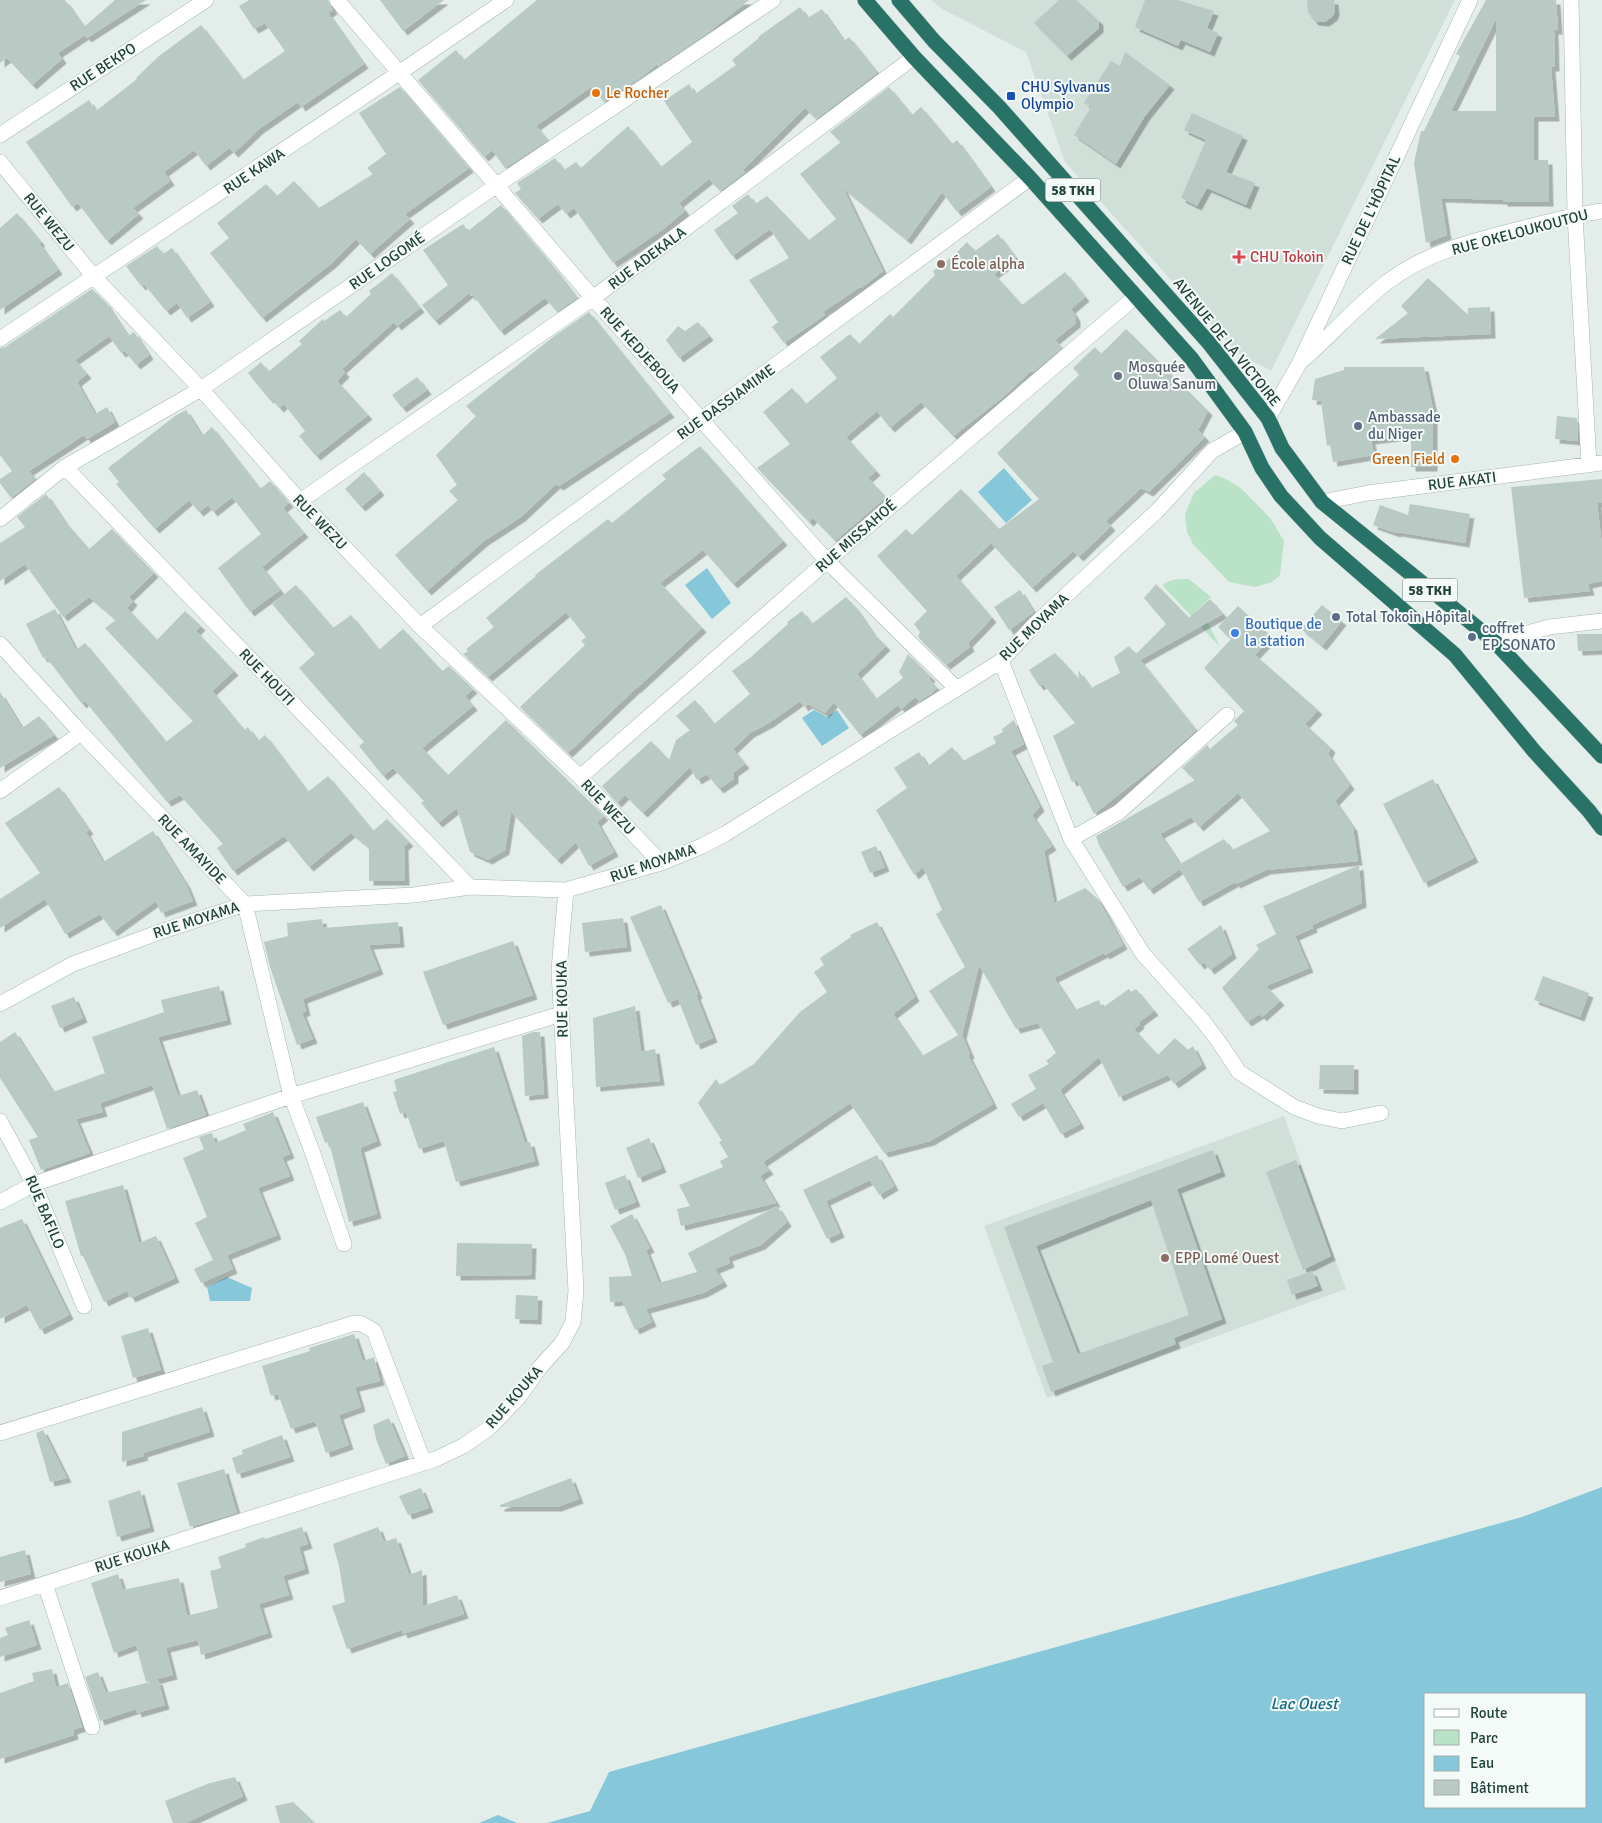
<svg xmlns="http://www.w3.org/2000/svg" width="1602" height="1823" viewBox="0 0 1602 1823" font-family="Signika,sans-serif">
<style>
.built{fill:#d1dfd9}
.green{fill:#bae2c7}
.water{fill:#86c7d9;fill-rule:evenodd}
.building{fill:#b8cac3;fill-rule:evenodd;filter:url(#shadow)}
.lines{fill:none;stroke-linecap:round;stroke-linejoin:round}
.minor-casing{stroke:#a5b7b2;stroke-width:16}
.highway-casing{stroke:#c1cac8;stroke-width:16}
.minor{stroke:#fff;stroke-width:15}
.highway{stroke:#297267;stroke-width:15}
.food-dot{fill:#e8710a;stroke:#f4faf8;stroke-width:2}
.transit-dot{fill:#1a4fb4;stroke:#f4faf8;stroke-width:2}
.health-dot{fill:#e0444e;stroke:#f4faf8;stroke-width:2}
.education-dot{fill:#8d6e63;stroke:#f4faf8;stroke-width:2}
.worship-dot{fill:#6b7280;stroke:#f4faf8;stroke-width:2}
.service-dot{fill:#5c6f8a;stroke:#f4faf8;stroke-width:2}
.shop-dot{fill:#3f7fe0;stroke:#f4faf8;stroke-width:2}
.labels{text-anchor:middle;stroke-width:4;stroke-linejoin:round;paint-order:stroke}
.shield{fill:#f4faf8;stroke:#607974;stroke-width:1}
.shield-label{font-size:14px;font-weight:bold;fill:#21423b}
.street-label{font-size:15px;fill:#21423b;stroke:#f4faf8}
.transit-label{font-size:15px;fill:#164399;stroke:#f4faf8;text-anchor:start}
.food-label{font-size:15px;fill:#c56008;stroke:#f4faf8;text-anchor:start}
.health-label{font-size:15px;fill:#be3a42;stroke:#f4faf8;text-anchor:start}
.education-label{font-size:15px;fill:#785e54;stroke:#f4faf8;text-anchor:start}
.worship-label{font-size:15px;fill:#5b616d;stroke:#f4faf8;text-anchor:start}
.service-label{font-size:15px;fill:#4e5e75;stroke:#f4faf8;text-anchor:start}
.shop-label{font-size:15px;fill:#366cbe;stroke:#f4faf8;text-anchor:start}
.water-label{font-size:16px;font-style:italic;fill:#146b85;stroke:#f4faf8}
</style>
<defs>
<filter id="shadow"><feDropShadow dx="4.5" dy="4.5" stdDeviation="0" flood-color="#0004"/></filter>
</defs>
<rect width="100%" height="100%" fill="#e3eeea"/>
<path class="built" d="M931,0h524l-184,371 -35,-19 -171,-190 -39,-110 -84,-43z
M1284,1116l62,173 -299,109 -63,-172z"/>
<path class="green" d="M1215,475l11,4 16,10 29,30 13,22 -4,34 -8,7 -17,5 -26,-5 -36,-38 -6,-12 -2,-18 9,-21z
M1181,579h8l22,18 -14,13 11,13 12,24 -56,-60 -1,-3 9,-4z"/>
<path class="water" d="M1004,468l28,32 -26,23 -28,-31z
M707,568l24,35 -19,16 -27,-34z
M814,710l13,7 10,-7 12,18 -27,18 -20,-28z
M227,1277l25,11 -2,13h-40l-3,-14z
M1602,1487v336h-1055l43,-12 19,-39 913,-255zM1426,1694h160v113h-160z
M498,1815l19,8h-38z"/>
<path class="building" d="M0,0h65l19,27 31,-27h31l-59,38 -2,-3 -27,18 4,6 -30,26 -25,-27 -7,5z
M249,0h79l5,10 -5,3 36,51 -63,43 -3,-5 -39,27 -25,24 -5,-5 -23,18 -12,-16 -30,22 6,9 -37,27 6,6 -31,26h-2l-28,-37 -6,4 -46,-65 63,-42 7,11 41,-32 -1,-1 23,-22 42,-31 42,55 42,-29 -20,-28 -11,6 -15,-23z
M380,0h64l-41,31z
M537,0h212l-40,32 -51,34 -1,-2 -14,12 -39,26 -13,-15 -55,39 12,14 -43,28 -13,-18 -8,7 -66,-77 38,-30 8,10z
M1059,0h17l23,21v7l-32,28 -33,-33z
M1145,0h32l37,11 -7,17 11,5 -8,19 -29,-12 -3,6 -43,-19z
M1307,0h27l1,11 -2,5 -8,6 -11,-1 -6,-9z
M1486,0h70l2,30h-4l1,37h-4l4,50h-21v43h14l1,42h-46v-2l-62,-2 6,37 -21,8 -12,-80 7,-32h3l36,-75 -4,-2zM1496,19v92h-45z
M800,7l8,11 14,-9 22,32 5,-4 28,35v1l-61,46 -11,-11 -62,62 2,2 -25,19 -11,-12 -30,24 6,8 -23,19 -49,33 -39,-55 -8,6 -8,-10 -20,15 -23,-26 6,-4 -4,-6 38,-25 9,12 12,-8 5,6 47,-42 33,41 31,-25 -28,-41 25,-17 6,10 41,-29 -4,-5 27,-22 -1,-1z
M1125,52l45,33 -25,31 -29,48 -42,-29 17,-28 -7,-4 27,-42 9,5z
M400,87l69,81 -64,46 5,5 -40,35 -14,-15 -24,24 -70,55 -52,-65 19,-15 -12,-15 49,-39 11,12 17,-15 25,27 54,-34 -6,-6 19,-14 -27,-41z
M889,87l23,28 9,-8 31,37 5,-4 34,47 -34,25 -15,-20 -35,48 -64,-52 40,83 -22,17 -1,-1 -37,25 2,3 -41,28 -12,-16 6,-5 -29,-42 40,-22 -19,-29 -38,27 -18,-26 24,-17 -6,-7 16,-12 7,10 12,-8 42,44 27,-21 -36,-45 41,-32 -11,-10z
M1192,113l51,23 -17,36 29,11 -9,22 -39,-17 -10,18 -16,-8 25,-58 -22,-10z
M501,205l54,64 22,29 -20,14 -12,-14 -45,33 -27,-36 -2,1 -2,-3 -34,28 -13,-16 26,-20 -25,-35 40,-26 5,7z
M17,213l24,29 -2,1 19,27 -58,40v-82z
M998,234l18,24 -22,16 28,31 43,-33 20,25 -14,12 5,8v6l-21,17 7,8 -29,24 -2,-1 -29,27 -49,38 -32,-34 -31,26 -13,-17 -31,26 30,34 -8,7 18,19 -51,44 -22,-23 -4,4 -52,-54 33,-24 -27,-32 29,-24 14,16 31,-26 -17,-21 30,-23 9,10 31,-30 3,3 42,-42 -2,-4 21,-16 13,-13 8,9z
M157,246l6,8 9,-6 38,54 -23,16 -10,-15 -11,8 -22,-27 -3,2 -15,-20z
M392,273l28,35 -23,18 -3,-4 -52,47 3,4 -8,8 31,34 -52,41 -17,-20 6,-5 -21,-27 -5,4 -8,-10 -2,1 -21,-26 13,-11 7,10 34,-28 -3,-3 24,-22 1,2 16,-11 6,7 25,-23 -2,-3z
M1428,278l40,37v-7l22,-1 1,27 -116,5 33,-26 -7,-7z
M92,289l14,14 22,33 6,-4 15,23 -13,10 -11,-14 -4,2 -12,-17 -34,24 12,14 -10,8 18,32 12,-7 8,15 -28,17 -3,-4 -55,36 6,8 -24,19 -11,-15v-4l12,-8 -12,-16v-107l5,-1z
M589,312l81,101 -111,73 -3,-2 -35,33 -37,24 -57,50 -32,-36 63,-55 -9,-9 8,-6 -21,-30 40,-39 -10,-10 87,-69z
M698,322l11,14 -30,22 -13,-18 12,-14 7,5z
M1126,329l82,82 -10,19 7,7 -56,55 -8,-4 -35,33 5,5 -32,31 -6,-6 -41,37 -41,-45 -35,33 36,42 -24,25 2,4 -24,18 -28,-28 2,-5 -6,-8 13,-13 -50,-55 29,-27 6,6 49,-46 38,40 40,-30 -42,-46 82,-78 -6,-7 22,-21 6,7z
M1344,367h80l9,42v58h-22v-32l-40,5 3,15 -41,7 -3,-17 -3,1 -6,-45 -9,-1 3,-21 29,-9z
M417,377l10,13 -25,18 -10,-13z
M186,410l16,26 10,-9 48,62 10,-8 19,22 -6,5 21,25 -42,34 18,23 -30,22 -32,-44 43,-34 -29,-37 -19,15 -5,-7 -9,7 -10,-12 -34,29 -39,-45 3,-2 -11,-14 67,-52z
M1557,416l20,2 1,23 -23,-2z
M700,446l83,95 -50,43 -30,-34 -43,33 42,45 -66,61v-1l-68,65 -48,-46 65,-62 -4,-4 5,-4 -20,-25 -78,65 -25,-23 5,-3 -2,-2 28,-22 -8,-9 50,-42 -1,-1 73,-56 4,4 54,-44 -4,-4z
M364,472l16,19 -19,16 -16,-18z
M1602,479v23l-5,1 5,43v35l-14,3 2,7 -66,7 -13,-111z
M46,494l19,28 24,27 23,-20 42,44 -25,24 4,4 -6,7 30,32 28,-29 16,15 -5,5 38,40 -22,20 32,39 4,-3 10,14 7,-6 43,57 20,-16 45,55 14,-12 22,23 -5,4 1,35h-36v-33l-18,-15 -42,34 -25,-31 -51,35 -16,-23 6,-4 -43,-49 -13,7 -82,-101 -3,3 -36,-47 -3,1 -17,-34 29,-15 21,41 9,-7 81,99 27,-21 -88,-93 11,-8 -27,-23 -26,20 -38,-53 -25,17v-38l25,-16 -8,-10z
M1410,504l60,10 -5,29 -68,-11 -1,1 -23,-8 7,-20 28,10z
M1156,584l33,34 21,-19 13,15 -83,46 56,70 -32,29 -70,55 -17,-34 -5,2 -19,-46 22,-13 -32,-39 -4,2 -10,-16 26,-17 24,26 -1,-9 13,18 29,-15 -6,-16 15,-11 7,8 30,-30 -22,-26z
M296,585l37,43 18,-13 28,35 24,-21 39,42 7,-5 24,23 -8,7 8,10 -51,42 26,27 58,-55 98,96 -7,6 17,30 -25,14 -13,-24 -19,18 -46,-48 -6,38 -17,10 -18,-8 -13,-44 -19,15 -17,-20 3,-2 -31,-33 -10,8 -24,-30 5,-4 -65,-74 16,-14 -43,-50z
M1020,590l14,22 -25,18 -15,-23z
M846,597l9,10 18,26 13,13 -29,28 19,25 27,-21 -4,-6 9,-18 23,23 -2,2 8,9 -5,5 -13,8 -4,-4 -14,12 -3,-4 -38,30 -26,-33 -9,11 -17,-9 -4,3 -4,-6 -31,22 -19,10 -17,16 12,15 -11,8v7l-15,10 -12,-15 -10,6 -7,-13 -47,46 -18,-18 -8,8 -15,-17 49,-45 18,19 7,-20 14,-10 -14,-14 19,-16 19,24 36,-30 -18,-23 19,-14 37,-33 -1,-2 15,-11 10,13z
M1322,605l20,16 -20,25 -21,-17z
M1238,606l34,31 -17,18 63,55 -13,14 26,24 -3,6 22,31 -15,16 18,26 5,34 -92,9 -30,14 -1,-2 -36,20 -19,-33 -31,21 -9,-13 -17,10 -24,-42 -3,-9 99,-56 -13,-12 25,-23 3,4 28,-24 -4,-4 10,-10 -40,-43 27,-29 -13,-12zM1238,793l32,38 -38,19 -8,-11 -44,25 -20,-30 31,-17 8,10z
M1577,634h25v16l-24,1z
M0,692l22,36 17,-12 15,19 -54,33z
M1014,720l10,24 -13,7 29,56 -8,8 20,31 -8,5 10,52 31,-15 13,11 25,46 -18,10 -1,-2 -50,25 21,32 24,-10 3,8 27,-19 2,3 5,-3 18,22 -15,11 1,2 -6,5 24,26 17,-17 13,12 5,-4 9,18 -28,20 -6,-9 -49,22 -20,-40 -39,33 20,34 -19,10 -18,-31 -24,14 -8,-13 25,-15 -8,-14 21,-11 -3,-3 10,-8 -18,-30 -22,6 -37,-64 -17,70 8,19 -2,1 25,49 -63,37 -46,12 -34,-50 -87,59 6,8 -9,6 16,27 -95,23 -4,-17 13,-3 -11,-21 44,-18 -3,-6 8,-4 -9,-15 3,-1 -24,-38 18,-24 4,6 34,-21 46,-52 27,-20 -13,-20 10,-7 -4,-7 31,-21 -1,-2 27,-13 38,75 -22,17 29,42 36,-21 -29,-44 36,-24 -29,-53 6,-4 -19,-43 -9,8 -38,-65 31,-22 -13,-20 25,-16 9,14 24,-19 11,14 33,-18 -3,-6 10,-5 -1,-3z
M1433,779l41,79 -50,25 -41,-79z
M59,787l30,43 -3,2 17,30 50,-31 33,53 7,17 -32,12 -5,-12 -43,31 -13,-18 -35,20 -20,-35 -45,29v-29l40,-26 -35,-50z
M876,846l9,21 -15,6 -9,-21z
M1359,865l3,38 -50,22 1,3 -18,8 14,32 -43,18 14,15 -18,16 -2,-3 -13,8 -25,-34 37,-39 -3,-4 20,-11 -13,-28z
M661,905l37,89 -2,1 17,43 -17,7 -18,-46 -10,4 -38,-86z
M623,918l4,29 -42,5 -3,-29z
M322,919l1,9 75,-6 2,21 -31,2 10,25 -76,29 3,12 -4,2 11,26 -16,6 -27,-78 -6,-25 24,-6 -1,-13z
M1221,925l11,29 -22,16 -6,-8 -4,3 -13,-16z
M513,941l20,54 -90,30 -20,-53z
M1543,976l46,17 -9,24 -46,-17z
M219,986l8,34 -69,17 20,59 19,-6 9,25 -39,14 -15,-44 -52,18 3,9 -27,7 14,34 -49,17 -12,-30 9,-3 -38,-59v-36l15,-10 38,60 52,-19 -13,-36 72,-25 -3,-12z
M74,997l9,21 -23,10 -9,-22z
M635,1006l6,46 14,-3 5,32 -64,6 -3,-69z
M533,1032h7l4,62 -19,2 -3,-60z
M494,1047l31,96 5,-1 5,19 -79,21 -12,-41 -25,8 -13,-37 -6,2 -7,-22 4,-1 -3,-11z
M1320,1065h34v25l-35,-1z
M363,1102l14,39 -17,7 17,66 -28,8 -20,-80 -4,1 -9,-26z
M273,1112l17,42 -8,3 8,19 -32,12 19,47 -50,20 6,14 -32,14 -7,-14 19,-9 -18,-37 12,-6 -24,-59 21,-9 -5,-12 13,-4 3,10 31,-13 -3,-6z
M649,1138l13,30 -24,10 -12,-30z
M1213,1150l8,22 -44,17 45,130 -48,19 2,6 -125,48 -9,-26 11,-4 -49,-135zM1151,1200l38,115 -111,39 -42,-108z
M877,1155l17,31 -15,9 -9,-15 -44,21 14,32 -13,6 -24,-49z
M1296,1160l35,96 -28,14 -37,-98z
M625,1175l11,27 -21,8 -10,-27z
M123,1185l16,58 17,-7 19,42 -44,20 -4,-7 -23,11 -21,-46h-2l-16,-55z
M777,1206l10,16 -26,23 -33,12 2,6 -15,6 8,13 -20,11 -57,16 6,13 -17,8 -13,-29 -12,1 -1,-25 23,-1 -7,-22 -15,-28 22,-12 18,34 -4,2 13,33 38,-11 -9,-19z
M22,1219l47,96 -29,15 -13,-25 -27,14v-91z
M457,1243l75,1 -1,31 -75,1z
M1312,1271l6,15 -26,9 -5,-15z
M516,1295l22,1 -1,24 -22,-1z
M148,1328l13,42 -28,8 -12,-42z
M354,1334l9,27 11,-4 6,24 -25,6 6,20 -22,8 10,30 -23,8 -11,-32 -24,8 -13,-35 -7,2 -9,-30 48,-15 -1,-3z
M202,1407l8,25 -67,21 1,3 -22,6v-30z
M389,1418l16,38 -19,8 -9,-22 -4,-17z
M43,1430l24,48 -17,4 -14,-49z
M282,1435l8,22 -53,17 -5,-16 11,-4 -1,-4z
M224,1469l13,44 -47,14 -13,-44z
M571,1478l8,21 -22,8h-57v-2z
M421,1488l8,20 -21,7 -9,-19z
M140,1490l10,37 -33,10 -9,-36z
M302,1527l6,17 -9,3 6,22 -22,7 6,19 -30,9 9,29 -67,22 -3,-15 -32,8 7,27 -27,7 -10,-37 -22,8 -23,-70 27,-9 5,16 56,-12 8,38 31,-8 -8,-37 11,-3 -3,-11 28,-10 -1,-3 19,-7 1,2z
M378,1527l6,15 12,-4 13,37 13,-5 1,36 34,-11 7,19 -61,20 -1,-4 -55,19 -15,-43 13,-4 -6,-36 -6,-22z
M25,1550l6,24 -31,8v-25z
M29,1620l8,25 -37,12v-19l8,-3 -3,-7z
M52,1669l4,18 12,-4 14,44 -9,3 1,5 -74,24v-66l34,-12 -2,-8z
M98,1672l8,21 52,-13 7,25 -28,8 -1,-4 -36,12 -15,-44z
M235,1777l8,19 -57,27h-13l-8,-22 45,-18z
M293,1802l22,21h-35l-5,-17z"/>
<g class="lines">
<g class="minor-casing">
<path id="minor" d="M337,0l256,298 234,263 129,127
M1571,0l4,215 14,250
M0,135l206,-135
M0,162l94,115 107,112 99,112 120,125 160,151 81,86
M0,339l399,-266 107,-73
M1304,359c27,-24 54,-54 82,-76 38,-30 87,-42 134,-54 27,-7 54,-14 82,-18
M1268,418l31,-54 171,-364
M65,467l405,420
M300,501l293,-203 321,-241
M1322,502l46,-9 234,-30
M0,519l65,-52 136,-78 296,-204 276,-185
M420,626l610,-448
M1495,642l54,-15 53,-6
M0,644l81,89 164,171 46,192 21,55 32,93
M1001,661l70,178 72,115 60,67 16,21 20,30 55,35 24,9 24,5 39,-8
M580,777l247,-216 308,-264
M0,791l81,-58
M1071,839l48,-27 108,-97
M0,1004l73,-40 84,-31 88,-29 169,-9 56,-8 96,3 95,-27 41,-17 23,-12 276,-173 34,-37 122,-113 55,-60 33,-19
M0,1121l34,63 50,122
M0,1202l34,-18 257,-88 270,-82
M0,1433l355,-110 7,1 12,7 50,132
M45,1584l47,143
M0,1598l436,-139 27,-13 25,-17 30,-31 23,-32 21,-23 11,-21 3,-31 -17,-321 7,-80"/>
</g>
<g class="highway-casing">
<path id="highway" d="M865,0l49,57 116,121 161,180 54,74 17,36 19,28 39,42 135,117 79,96 55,60 13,17
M899,0l35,41 65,66 210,236 59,75 14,30 40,54 173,140 107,114"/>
</g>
<use href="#minor" class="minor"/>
<use href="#highway" class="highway"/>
</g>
<g class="food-dot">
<circle cx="596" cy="93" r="5"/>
<circle cx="1455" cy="459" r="5"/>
</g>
<rect class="transit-dot" x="1006" y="91" width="10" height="10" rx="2.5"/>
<path class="health-dot" d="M1236.5 249.5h5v5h5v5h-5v5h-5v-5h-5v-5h5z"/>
<g class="education-dot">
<circle cx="941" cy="264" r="5"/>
<circle cx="1165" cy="1258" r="5"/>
</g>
<circle class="worship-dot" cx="1118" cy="376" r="5"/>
<g class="service-dot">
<circle cx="1358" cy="426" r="5"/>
<circle cx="1336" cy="617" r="5"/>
<circle cx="1472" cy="637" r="5"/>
</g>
<circle class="shop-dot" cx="1235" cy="633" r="5"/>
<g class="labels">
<g class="shield">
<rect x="1045.5" y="178.5" width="55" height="23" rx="4"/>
<rect x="1402.5" y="578.5" width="55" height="23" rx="4"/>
</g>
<g class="shield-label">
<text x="1073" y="195">58 TKH</text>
<text x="1430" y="595">58 TKH</text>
</g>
<g class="street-label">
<text transform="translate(103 67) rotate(-33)" y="5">RUE BEKPO</text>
<text transform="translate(254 171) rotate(-34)" y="5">RUE KAWA</text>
<text transform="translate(1371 210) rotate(-65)" y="5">RUE DE L'HÔPITAL</text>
<text transform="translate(49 222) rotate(51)" y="5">RUE WEZU</text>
<text transform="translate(1520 232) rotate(-15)" y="5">RUE OKELOUKOUTOU</text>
<text transform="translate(647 258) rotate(-37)" y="5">RUE ADEKALA</text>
<text transform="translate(387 261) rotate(-35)" y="5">RUE LOGOMÉ</text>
<text transform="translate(1227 342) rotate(51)" y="5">AVENUE DE LA VICTOIRE</text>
<text transform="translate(640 350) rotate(48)" y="5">RUE KEDJEBOUA</text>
<text transform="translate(726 402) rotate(-36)" y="5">RUE DASSIAMIME</text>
<text transform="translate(1462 481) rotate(-7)" y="5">RUE AKATI</text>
<text transform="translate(320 522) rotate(46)" y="5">RUE WEZU</text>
<text transform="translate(856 536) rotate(-41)" y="5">RUE MISSAHOÉ</text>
<text transform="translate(1034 627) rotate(-44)" y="5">RUE MOYAMA</text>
<text transform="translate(267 677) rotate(46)" y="5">RUE HOUTI</text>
<text transform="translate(608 807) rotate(46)" y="5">RUE WEZU</text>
<text transform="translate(192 849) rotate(46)" y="5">RUE AMAYIDE</text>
<text transform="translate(653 863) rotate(-19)" y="5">RUE MOYAMA</text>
<text transform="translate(196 920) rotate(-18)" y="5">RUE MOYAMA</text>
<text transform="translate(562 999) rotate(-91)" y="5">RUE KOUKA</text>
<text transform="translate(45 1212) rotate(67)" y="5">RUE BAFILO</text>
<text transform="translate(514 1397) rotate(-49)" y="5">RUE KOUKA</text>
<text transform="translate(132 1556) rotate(-18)" y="5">RUE KOUKA</text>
</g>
<g class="transit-label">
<text x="1021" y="92">CHU Sylvanus<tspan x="1021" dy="17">Olympio</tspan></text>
</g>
<g class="food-label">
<text x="606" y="98">Le Rocher</text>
<text x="1445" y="464" text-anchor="end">Green Field</text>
</g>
<g class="health-label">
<text x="1250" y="262">CHU Tokoin</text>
</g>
<g class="education-label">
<text x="951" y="269">École alpha</text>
<text x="1175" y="1263">EPP Lomé Ouest</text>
</g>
<g class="worship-label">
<text x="1128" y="372">Mosquée<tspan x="1128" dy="17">Oluwa Sanum</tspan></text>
</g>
<g class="service-label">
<text x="1368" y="422">Ambassade<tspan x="1368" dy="17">du Niger</tspan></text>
<text x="1346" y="622">Total Tokoin Hôpital</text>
<text x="1482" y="633">coffret<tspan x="1482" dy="17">EP SONATO</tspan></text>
</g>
<g class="shop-label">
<text x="1245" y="629">Boutique de<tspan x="1245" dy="17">la station</tspan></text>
</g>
<g class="water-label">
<text x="1304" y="1709">Lac Ouest</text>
</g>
</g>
<rect x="1424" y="1693" width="162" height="115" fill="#f4faf8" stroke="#a0b0ac"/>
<rect x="1434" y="1709" width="25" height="8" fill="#ffffff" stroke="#a0b0ac"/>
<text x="1470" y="1718" font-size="15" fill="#21423b">Route</text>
<rect x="1434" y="1730" width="25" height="15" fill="#bae2c7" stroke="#a0b0ac"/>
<text x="1470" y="1743" font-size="15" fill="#21423b">Parc</text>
<rect x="1434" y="1756" width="25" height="15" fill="#86c7d9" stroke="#a0b0ac"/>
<text x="1470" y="1768" font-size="15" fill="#21423b">Eau</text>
<rect x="1434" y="1780" width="25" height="15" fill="#b8cac3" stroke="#a0b0ac"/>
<text x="1470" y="1793" font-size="15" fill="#21423b">Bâtiment</text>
</svg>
